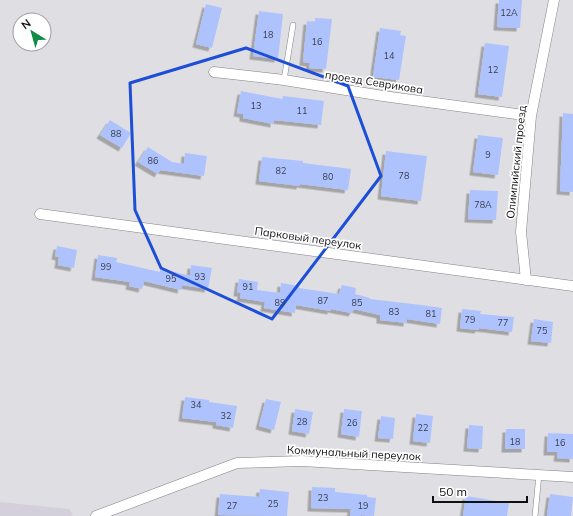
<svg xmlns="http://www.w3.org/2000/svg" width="573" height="516" viewBox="0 0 573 516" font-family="Mulish,sans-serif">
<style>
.built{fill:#d3d0db}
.building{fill:#aec3fe;filter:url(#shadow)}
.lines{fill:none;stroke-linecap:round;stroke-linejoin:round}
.lane-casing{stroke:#838286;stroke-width:6}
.street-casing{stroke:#838286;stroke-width:11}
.lane{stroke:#fff;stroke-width:5}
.street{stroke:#fff;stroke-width:10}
.marked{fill:none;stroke:#1d4ed8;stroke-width:3;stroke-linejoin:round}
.labels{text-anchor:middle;stroke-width:3.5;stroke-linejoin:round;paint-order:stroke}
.number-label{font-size:9px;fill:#383d4c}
.street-label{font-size:11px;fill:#101011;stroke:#fff}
</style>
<defs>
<filter id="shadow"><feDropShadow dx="-3.5" dy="3.5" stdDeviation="0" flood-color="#0004"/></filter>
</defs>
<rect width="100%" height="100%" fill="#dfdee2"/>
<path class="built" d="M0,502l69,7 4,6 -2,1h-71z"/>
<path class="building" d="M499,0h23l-2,28 -23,-1z
M206,4l16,4 -10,40 -16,-4z
M259,11l24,3 -5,45 -25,-3z
M315,18l17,1 -6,50 -17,-1 1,-5 -7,-1 4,-41 8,1z
M380,28l21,3 -1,4 6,1 -7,44 -26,-3z
M485,43l24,3 -7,51 -24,-3z
M241,91l41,8 1,-3 41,5 -3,24 -47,-5v4l-31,-6v-4l-6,-1z
M563,113l10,1v78l-13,-1z
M110,120l21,13 -9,15 -22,-13z
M478,135l25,3 -5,37 -25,-3z
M148,147l24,15 12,2 1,-11 22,3 -3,20 -44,-6 -2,4 -20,-12z
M386,151l41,5 -6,45 -40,-5z
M262,157l41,4v2l48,6 -3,21 -48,-6v2l-41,-5z
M470,190l28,1 -2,29 -28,-1z
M57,246l20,4 -3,18 -16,-3 1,-8 -4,-1z
M98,255l19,3 -1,4 44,10v-4l30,8 1,-11 21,3 -4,21 -26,-4 -1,5 -37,-9 -2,8 -13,-3 1,-4 -35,-5z
M239,279l19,3 -1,8 23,3 1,-10 18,3v2l40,6 3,-9 14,3 -1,6 15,4v1l51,6 21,3 -2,16 -33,-5v4l-27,-3v-5l-26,-6 -2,4 -21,-4v2l-35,-6 -1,8 -31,-5 1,-6 -25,-4 1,-5h-4z
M462,309l19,2 -1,3 34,3 -2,15 -33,-4 -1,2 -18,-2z
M534,319l19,3 -2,21 -20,-2z
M185,397l24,3v2l28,4 -4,22 -17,-3v-3l-34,-4z
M266,399l15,3 -7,28 -15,-4z
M295,409l18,3 -4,22 -17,-3z
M344,409l18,2 -3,26 -18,-3z
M416,414l17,2 -3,27 -17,-2z
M381,416l14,2 -2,21 -15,-1z
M469,425l14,1 -1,23 -15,-1z
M506,429h19v20h-20z
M548,433l25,1v25l-16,-1 1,-6h-11z
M312,487l23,1v4l32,3v2l9,1 -2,18 -13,-1v1h-11l1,-7 -40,-1z
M260,489l29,3 -2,24 -69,-1 2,-21 39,3z
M550,494l23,3 -2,19h-24z
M466,496l43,7 -2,13h-44z"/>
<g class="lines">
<g class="lane-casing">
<path id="lane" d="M284,80l9,-55
M535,516l4,-42"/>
</g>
<g class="street-casing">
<path id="street" d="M214,72l70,8 99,16 148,20
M40,214l533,72
M526,280l-5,-48 10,-116 23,-116
M96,516l141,-53 65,-2 271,16"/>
</g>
<use href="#lane" class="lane"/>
<use href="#street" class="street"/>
</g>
<path class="marked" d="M246,48l102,38 33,90 -109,143 -111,-51 -26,-58 -5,-127z"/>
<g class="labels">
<g class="number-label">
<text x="509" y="16">12А</text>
<text x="268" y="38">18</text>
<text x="317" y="45">16</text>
<text x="389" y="59">14</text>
<text x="493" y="73">12</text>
<text x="256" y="109">13</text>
<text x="302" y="114">11</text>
<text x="116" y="137">88</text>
<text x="488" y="158">9</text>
<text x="153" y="164">86</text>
<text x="281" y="174">82</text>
<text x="404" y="179">78</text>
<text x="328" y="180">80</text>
<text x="483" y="208">78А</text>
<text x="106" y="270">99</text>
<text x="200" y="280">93</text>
<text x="171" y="282">95</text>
<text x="248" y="290">91</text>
<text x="323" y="304">87</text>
<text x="280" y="306">89</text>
<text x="357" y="306">85</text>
<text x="394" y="315">83</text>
<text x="431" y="317">81</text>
<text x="470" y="323">79</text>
<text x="503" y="326">77</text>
<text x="542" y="334">75</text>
<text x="196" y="408">34</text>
<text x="226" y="419">32</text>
<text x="302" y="425">28</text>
<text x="352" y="426">26</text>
<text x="423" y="431">22</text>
<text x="515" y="445">18</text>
<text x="560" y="446">16</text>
<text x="323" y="501">23</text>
<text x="273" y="507">25</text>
<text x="232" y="509">27</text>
<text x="363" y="509">19</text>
</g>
<g class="street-label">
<text transform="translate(374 82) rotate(9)" y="4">проезд Севрикова</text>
<text transform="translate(516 162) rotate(-84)" y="4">Олимпийский проезд</text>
<text transform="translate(308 238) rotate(8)" y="4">Парковый переулок</text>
<text transform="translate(354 453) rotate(3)" y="4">Коммунальный переулок</text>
</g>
</g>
<g transform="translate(32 32) rotate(323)"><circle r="19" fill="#ffffff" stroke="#9f9fa0"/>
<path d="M0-3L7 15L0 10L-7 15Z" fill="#0f8b46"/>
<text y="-6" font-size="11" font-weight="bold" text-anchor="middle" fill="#101011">N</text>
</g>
<path d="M433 496v6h94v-6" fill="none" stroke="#101011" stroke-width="2"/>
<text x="439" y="496" font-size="12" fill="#101011" stroke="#ffffff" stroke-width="3" paint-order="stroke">50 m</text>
</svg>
